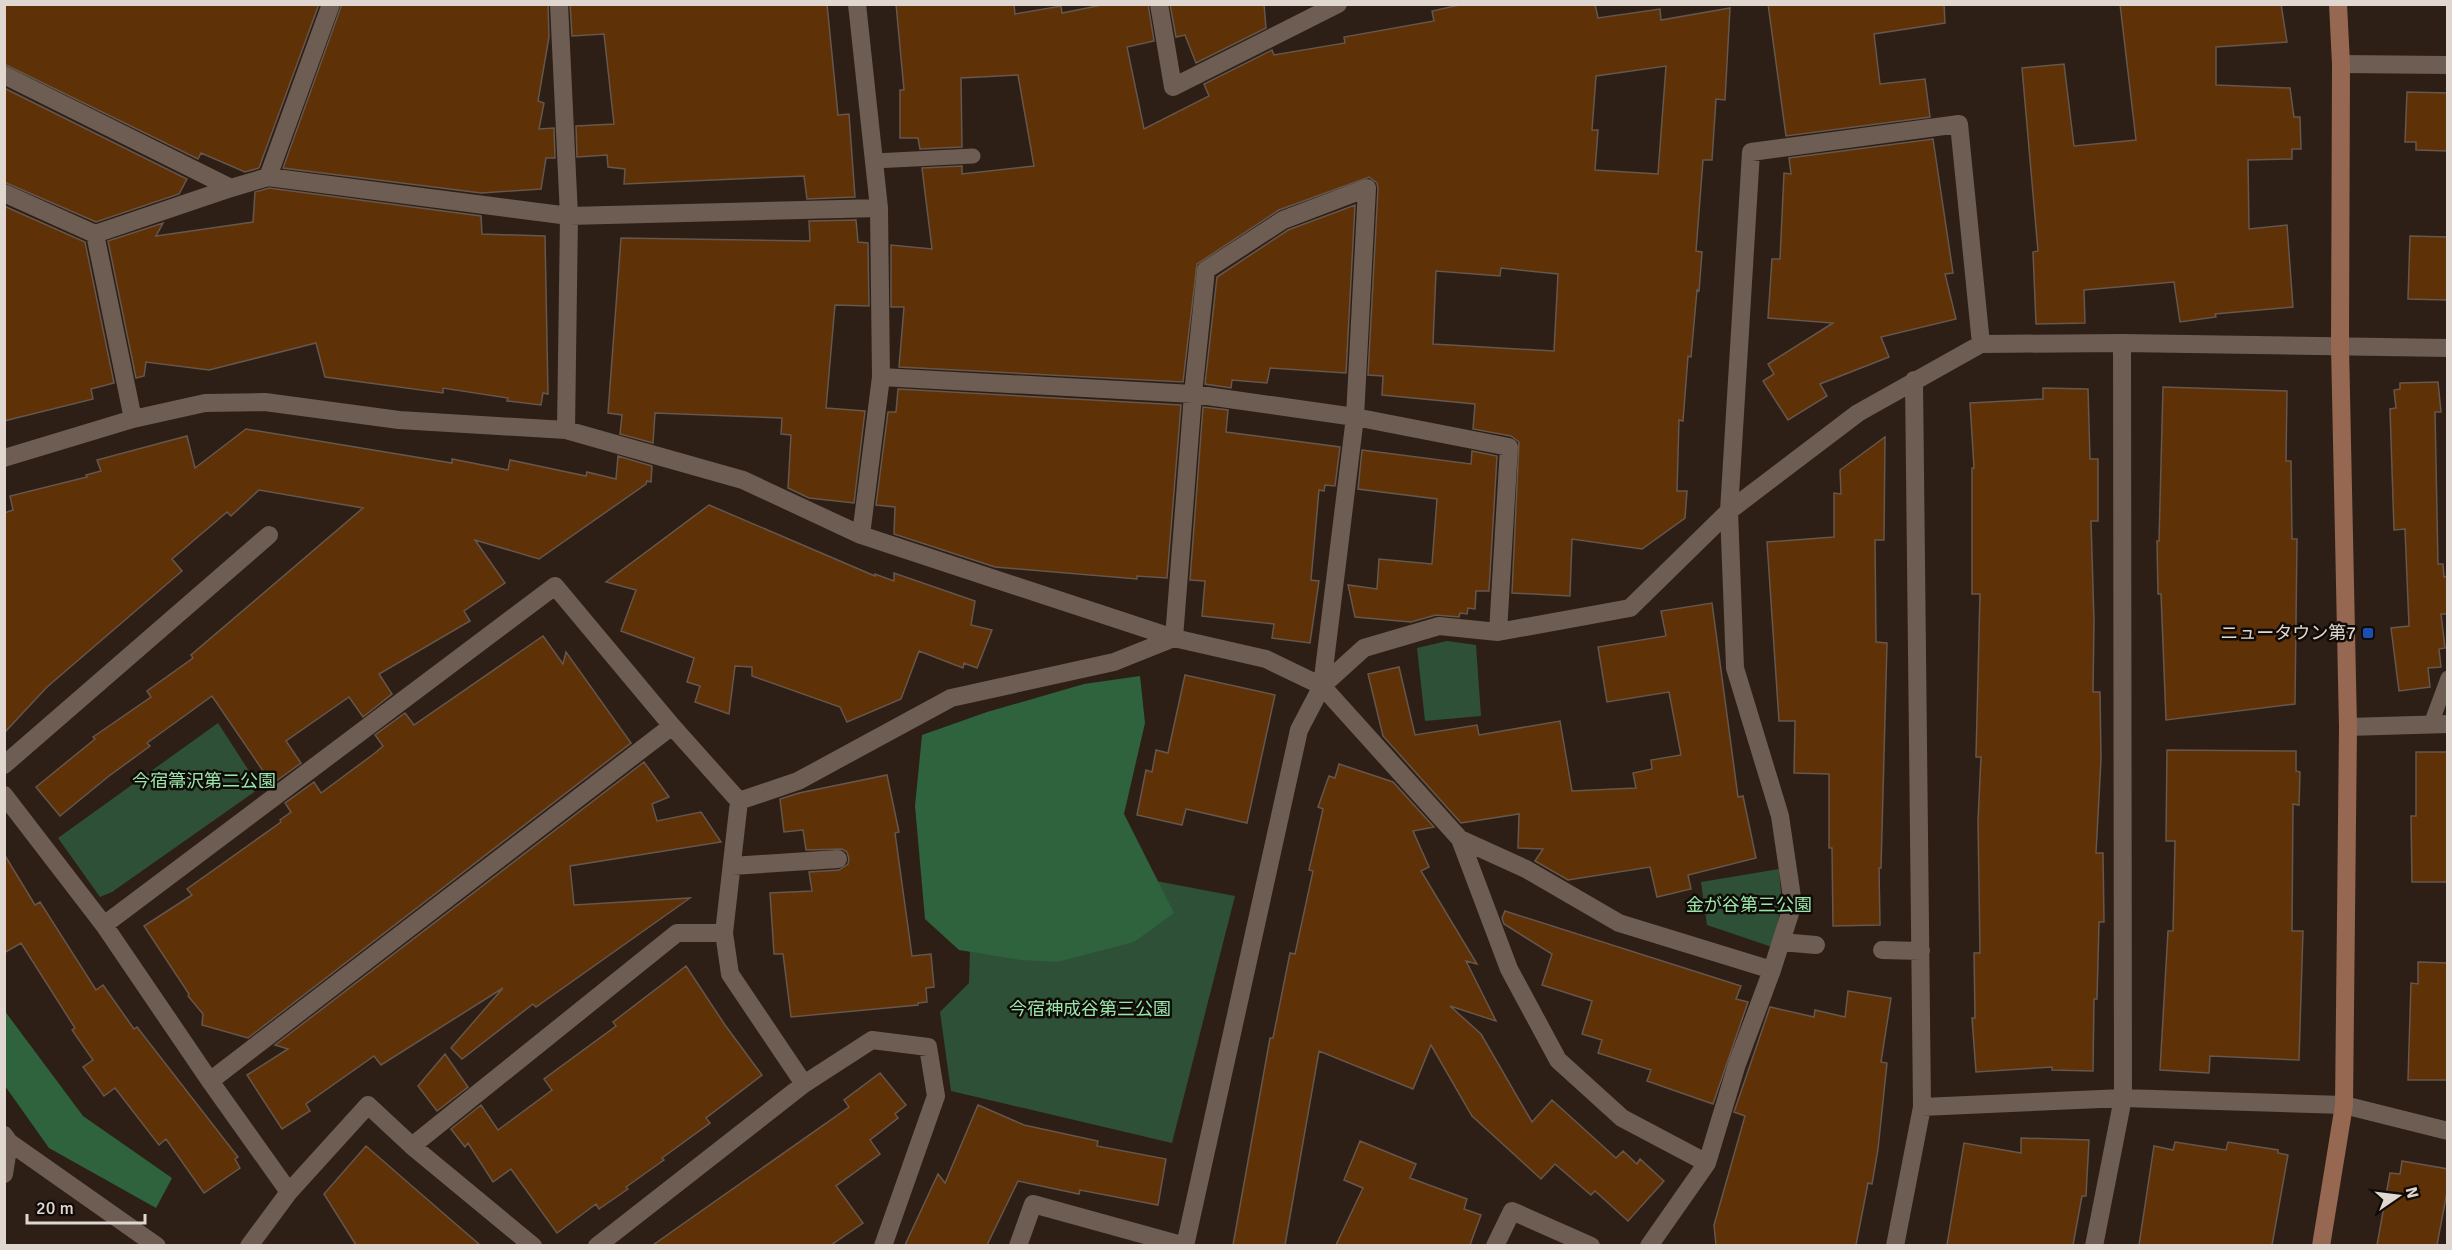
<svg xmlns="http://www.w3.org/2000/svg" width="2452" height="1250" viewBox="0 0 2452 1250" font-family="Signika,'Noto Sans JP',sans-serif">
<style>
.green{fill:#2e5036}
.forest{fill:#2e633d}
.building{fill:#5f3107;stroke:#66564c;stroke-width:1.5;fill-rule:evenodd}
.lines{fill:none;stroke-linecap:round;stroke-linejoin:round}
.lane{stroke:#6d5d53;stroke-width:15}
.street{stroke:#6d5d53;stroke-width:18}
.secondary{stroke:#966751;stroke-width:18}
.transit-dot{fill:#1a4fb4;stroke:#100b07;stroke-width:2}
.labels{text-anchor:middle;stroke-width:5;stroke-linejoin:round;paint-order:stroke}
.poi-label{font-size:18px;fill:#e0d7d1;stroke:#100b07;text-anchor:end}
.park-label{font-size:18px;fill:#98e6aa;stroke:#100b07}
</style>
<rect width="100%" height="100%" fill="#2d1f16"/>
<path class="green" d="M1447,641l29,4 5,71 -56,5 -8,-73z
M218,723l42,65 -148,104 -12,5 -42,-59z
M1779,869l3,36 -10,42 -65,-22 -6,-43z
M1135,877l100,19 -63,247 -221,-52 -11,-79 29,-29 2,-69z"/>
<path class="forest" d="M1140,676l5,47 -21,91 50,99 -40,29 -77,20 -36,-2 -62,-10 -34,-31 -10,-113 7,-71 65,-23 97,-28z
M4,1010l79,106 89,62 -16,30 -107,-60 -44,-62z"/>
<path class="building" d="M4,4h315l-60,164 -14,4 -44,-19 -3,6 -194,-95z
M342,4h206l1,33 -11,64 6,2 -5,26 15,-1 1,30h-9l-5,31 -60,4 -198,-25z
M570,4h257l11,111 11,-1 6,83 -48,2 -3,-23 -180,8 1,-15 -17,-2 -1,-12 -30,2 -1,-31 38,-2 -10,-90 -32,2z
M896,4h118l1,10 46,-8 1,7 45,-9h41l6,37 -27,6 17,82 65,-33 -5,-12 68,-34 2,5 71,-12 -1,-6 90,-16 -2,-10 32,-7h131l3,14 62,-9 1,11 69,-12 -5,92 -9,-1 -4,61h-9l-7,91 6,1 -3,39 -2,-1 -6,67 -3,-1 -5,65 -4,-1 -2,71h10l-2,27 -43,31 -70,-10 -2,57 -58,-3 7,-151 -8,-6 -38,-7 2,-25 -93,-9 1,-19 -15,-1 10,-186 -1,-6 -8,-6 -90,33 -82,54 -14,118 -284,-15 5,-60h-13v-62l41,4 -10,-81 40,-2v8l72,-8 -16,-91 -57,3 1,69 -42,2 -2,-11h-18v-48h4zM1666,66l-8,108 -63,-4 3,-40h-6l4,-54zM1501,268l57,6 -4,77 -121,-7 3,-73 64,5z
M1170,4h94l2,24 -70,35 -11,-28 -9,2z
M1768,4h176l1,19 -71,11 6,50 45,-5 5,38 -144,19z
M2120,4h161l6,38 -71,5v38l74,3 4,29h6l1,32h-9v10l-44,1 1,69 38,-4 6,82 -78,7 1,3 -36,5 -6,-40 -90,8 1,33 -49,1 -3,-72 5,-1 -16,-183 42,-4 10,82 62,-6z
M4,88l183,91 -8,15 -83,28 -92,-40z
M2407,92l41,1v58l-32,-1v-8h-11z
M1933,139l20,134 -8,1 11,45 -75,18 8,20 -69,27 7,12 -39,24 -25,-39 11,-7 -6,-10 65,-41 -65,-5 4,-59h8l4,-86 7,1 -2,-16z
M269,188l212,28 1,18 63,2 3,158 -5,-1 -2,12 -34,-4 1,-3 -65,-10v5l-118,-16 -9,-34 -107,27 -63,-8 -2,14 -8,2 -28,-137 55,-18 -7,13 97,-14 2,-30z
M1355,205l-9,168 -76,-5 -3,15 -35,-3 -1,8 -26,-4 12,-107 71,-47z
M4,206l81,36 29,141 -23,6 2,10 -89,22z
M856,220l2,22 10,1 1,63 -34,-1 -9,103 39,3 -11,92 -45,-5 -21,-10 3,-53 -10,-1 1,-16 -127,-5 -2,30 -33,-9 2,-19 -14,-2 13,-175 189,3 -1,-20z
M2410,236l38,1v63l-40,-1z
M2438,382l3,30h-6l3,152h5l1,13 4,-1v38h-7l4,34 -6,1 2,18 -13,1 2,19 -31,4 -8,-63 18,-2 -4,-97 -11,1 -4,-121 6,-1 -2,-18 6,-1v-6z
M2163,387l124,4 -1,70h5l1,78h5l-2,165 -129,16 -5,-126h-3l-1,-53h2z
M2043,388l45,1 2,70h8v62h-7l3,100 -1,71h7l1,67 -5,94h7l1,69h-5l-2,77h-3l-1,72 -41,-1v-3l-76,5 -4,-54h3l-1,-65h6l-2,-132 3,-64h-5l4,-163h-8v-126h2l-4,-65 73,-4z
M898,389l283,16 -14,173 -30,-2v3l-142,-12 -101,-33 1,-27 -19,-2 12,-93h8z
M1203,407l25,3 -2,22 114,15 -5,39 -10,-1 -1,6 -5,-1 -8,90 8,1 -9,62 -38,-5 2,-14 -72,-8 3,-35 -15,-1z
M246,429l206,34v-4l56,11 2,-10 76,16 1,-4 29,7 2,-23 34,10 -1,16 -4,-1 -1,3 -107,75 -64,-19 30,43 -41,28 6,10 -91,53 13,20 -29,23 -14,-20 -63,44 15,22 -29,21 -60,-88 -65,47 3,3 -41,30 -49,40 -24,-29 59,-48 -2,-2 58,-40 -4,-6 46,-33 -2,-3 172,-147 -104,-18 -28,26 -4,-4 -55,47 10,12 -135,116 -43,46v-220l9,-3 -3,-14 77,-19 -1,-2 15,-4 -4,-11 90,-24 8,32z
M1885,437l-1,103h-9l1,102 11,1 -6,225h-2l1,57 -47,1 -1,-78h-3v-74l-35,-1 1,-52h-16l-12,-179 67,-5v-44l7,1 -1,-24z
M1362,450l109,14 1,-13 25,5 -8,135h-13l-1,18 -7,-1 -1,6 -7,-1 -1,4 -23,-2 -25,7 -56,-5 -7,-32 29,4 2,-30 53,5 5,-65 -79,-10z
M709,505l166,71v-2l19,7v-8l81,28 -4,24 21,5 -15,38 -13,-5 -1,5 -44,-17 -18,48 -54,23 -7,-15 -88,-31v-9l-17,-1 -6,48 -34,-12 5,-16 -13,-4 7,-24 -73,-27 15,-41 -30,-8z
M1712,603l26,194 5,-1 13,62 -68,17 3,14 -34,8 -7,-30 -82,13 -33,-19 8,-12 -25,-1 1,-34 -58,9 -78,-87 -15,-62 31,-7 16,68 62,-10 2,10 81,-14 12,70 64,-3 -3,-15 19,-4 -1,-9 30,-5 -12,-63 -62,10 -9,-55 68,-11 -5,-25z
M543,636l20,28 3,-12 65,91 -383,295 -46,-13 1,-11 -15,-18 1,-2 -45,-68 48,-31 -5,-6 94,-67 -1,-2 11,-8 -6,-9 29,-21 7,11 54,-40 8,-7 -8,-11 30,-22 9,12z
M1185,675l90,20 -28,128 -61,-14 -4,16 -45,-10 9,-45 6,2 4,-22 12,3z
M2167,750l129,1v20l4,1 -1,33 -6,-1 -1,127h11l-4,129 -89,-4 -1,17 -49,-3 8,-139h5l2,-90h-9z
M2416,752h32v130h-36l-1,-66h5z
M644,762l25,35 -17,7 5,17 44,-9 20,30 -151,24 4,39 116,-7 -154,109 -3,-3 -71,55 -11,-11 52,-60 -122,77 -7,-9 -68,48 4,7 -28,18 -35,-54 41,-26 -13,-4z
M1339,764l54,18 41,45 -21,4 16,36 -8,4 56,93 -11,-3 30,60 -46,-15 31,28 51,88 20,-22 64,58 7,-7 14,13 3,-5 24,22 -36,40 -33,-30 -4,4 -36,-31 -14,15 -69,-63 -41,-71 -18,44 -94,-38 -34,194h-52l37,-207h3l17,-85 5,1 18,-83 -4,-1 14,-61 -5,-2 11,-31 6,2z
M887,775l12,57 -4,1 17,123 19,-2 3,33 -8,1 1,14 -9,1v2l-127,12 -8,-63h-9l-4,-61 42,-2 -3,-19 30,-2 9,-6 1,-5 -2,-7 -5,-3 -36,1 -3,-20 -19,2 -4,-33 19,-6z
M4,854l31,51 5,-3 56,88 7,-5 31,44 3,-2 101,130 -3,2 5,9 -36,25 -38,-54 -7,6 -44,-57 -11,8 -21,-29 10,-7 -21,-30 3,-2 -54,-85 -17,10z
M1505,911l236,75 -5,13 12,3 -35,102 -66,-23 4,-11 -53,-17 4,-13 -20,-6 10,-33 -50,-16 10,-31 -48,-30 -2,-6z
M2418,962l30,1v117h-40l3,-97 7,1z
M686,966l39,59 37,50 -56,43 4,5 -48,35 2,2 -38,27 2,2 -29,20 -3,-5 -39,29 -46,-64 -18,13 -25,-39 -3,4 -14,-18 30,-24 17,25 54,-40 -8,-11 72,-53 -3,-4z
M1848,991l43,7 -10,64 6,1 -9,86 -6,35 -4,-1 -12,62h-140l-2,-20 31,-109 -11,-4 36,-105 44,10 1,-7 30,7z
M445,1054l23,33 -31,24 -19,-25z
M880,1073l26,32 -11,9 3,4 -28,22 10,14 -44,32 27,37 -32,22h-178l196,-138 -5,-7z
M978,1105l46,20 74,16 -1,5 69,13 -8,46 -78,-15 -1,4 -61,-13 -31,64h-82l33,-71 7,9z
M2021,1138l68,2 -3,56h-4l-9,49h-126l17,-102 57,10z
M1360,1141l56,23 -6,14 57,21 -3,10 17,6 -11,30h-134l27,-57 -19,-8z
M2175,1142l51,8 2,-8 50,8v3l10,2 -16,90h-133l15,-99 19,4z
M366,1146l47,41 67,58h-124l-32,-51z
M2402,1161l46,8v18l-11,58h-60l13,-72 10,1z"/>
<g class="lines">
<path class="lane" d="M874,161l99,-5
M2431,724l17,-46"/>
<path class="street" d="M559,4l10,212 -3,214
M857,4l22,204 2,169 -20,158
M1159,4l14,83 165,-83
M2341,64l107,1
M4,75l227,113 37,-11 301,39 310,-8
M268,177l63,-173
M4,193l91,41 38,185
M95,234l136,-46
M881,377l312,17 162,23 154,30 -11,185
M4,458l129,-39 72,-16 60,-1 134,18 167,10 177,50 118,55 313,103 92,21 56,27 42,-38 75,-22 59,6 132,-24 99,-97 129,-98 123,-69 141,-1 326,5
M2348,727l100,-3
M4,765l265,-230
M4,795l100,130 106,156 79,111
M739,801l59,-20 153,-83 163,-36 60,-24 19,-244 13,-124 77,-50 84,-32 -12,229 -33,269 138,153 66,30 93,54 153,47
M1460,839l49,130 49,91 64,58 85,45
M732,866l106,-7
M104,925l451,-339 117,140 67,75 -15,132 6,41 74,110
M1781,942l35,3
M1882,950l39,1
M210,1081l462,-355
M1922,1107l201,-9 221,7 104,26
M4,1135l5,7 148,104
M412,1146l265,-213h47
M4,1174l5,-32
M249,1246l40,-54 79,-87 44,41 121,100
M597,1246l207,-162 68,-44 56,7 8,49 -53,150
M1018,1246l15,-42 152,42
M1185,1246l114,-516 23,-44
M1495,1246l17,-35 79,35
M1649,1246l58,-83 30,-99 35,-94 21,-66 -13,-88 -45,-148 -6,-157 22,-359 208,-28 22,220
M1895,1246l27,-139 -8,-727
M2094,1246l29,-148 -1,-755"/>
<path class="secondary" d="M2321,1246l23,-141 4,-378 -8,-381 1,-282 -3,-60"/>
</g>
<rect class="transit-dot" x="2362" y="627" width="12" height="12" rx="3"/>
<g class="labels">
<g class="poi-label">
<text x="2356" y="639">ニュータウン第7</text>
</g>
<g class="park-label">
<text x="204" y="787">今宿箒沢第二公園</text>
<text x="1749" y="911">金が谷第三公園</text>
<text x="1090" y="1015">今宿神成谷第三公園</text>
</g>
</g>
<rect width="2452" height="1250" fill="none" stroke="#e0d7d1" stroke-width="12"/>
<g transform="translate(2398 1196) rotate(76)" stroke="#100b07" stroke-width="4.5" paint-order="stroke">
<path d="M0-4.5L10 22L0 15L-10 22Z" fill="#e0d7d1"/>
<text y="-9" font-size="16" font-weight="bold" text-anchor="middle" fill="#e0d7d1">N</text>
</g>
<path d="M27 1214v9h118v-9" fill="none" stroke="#e0d7d1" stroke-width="3"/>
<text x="36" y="1214" font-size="18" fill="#e0d7d1" stroke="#100b07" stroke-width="4.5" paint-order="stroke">20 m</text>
</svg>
